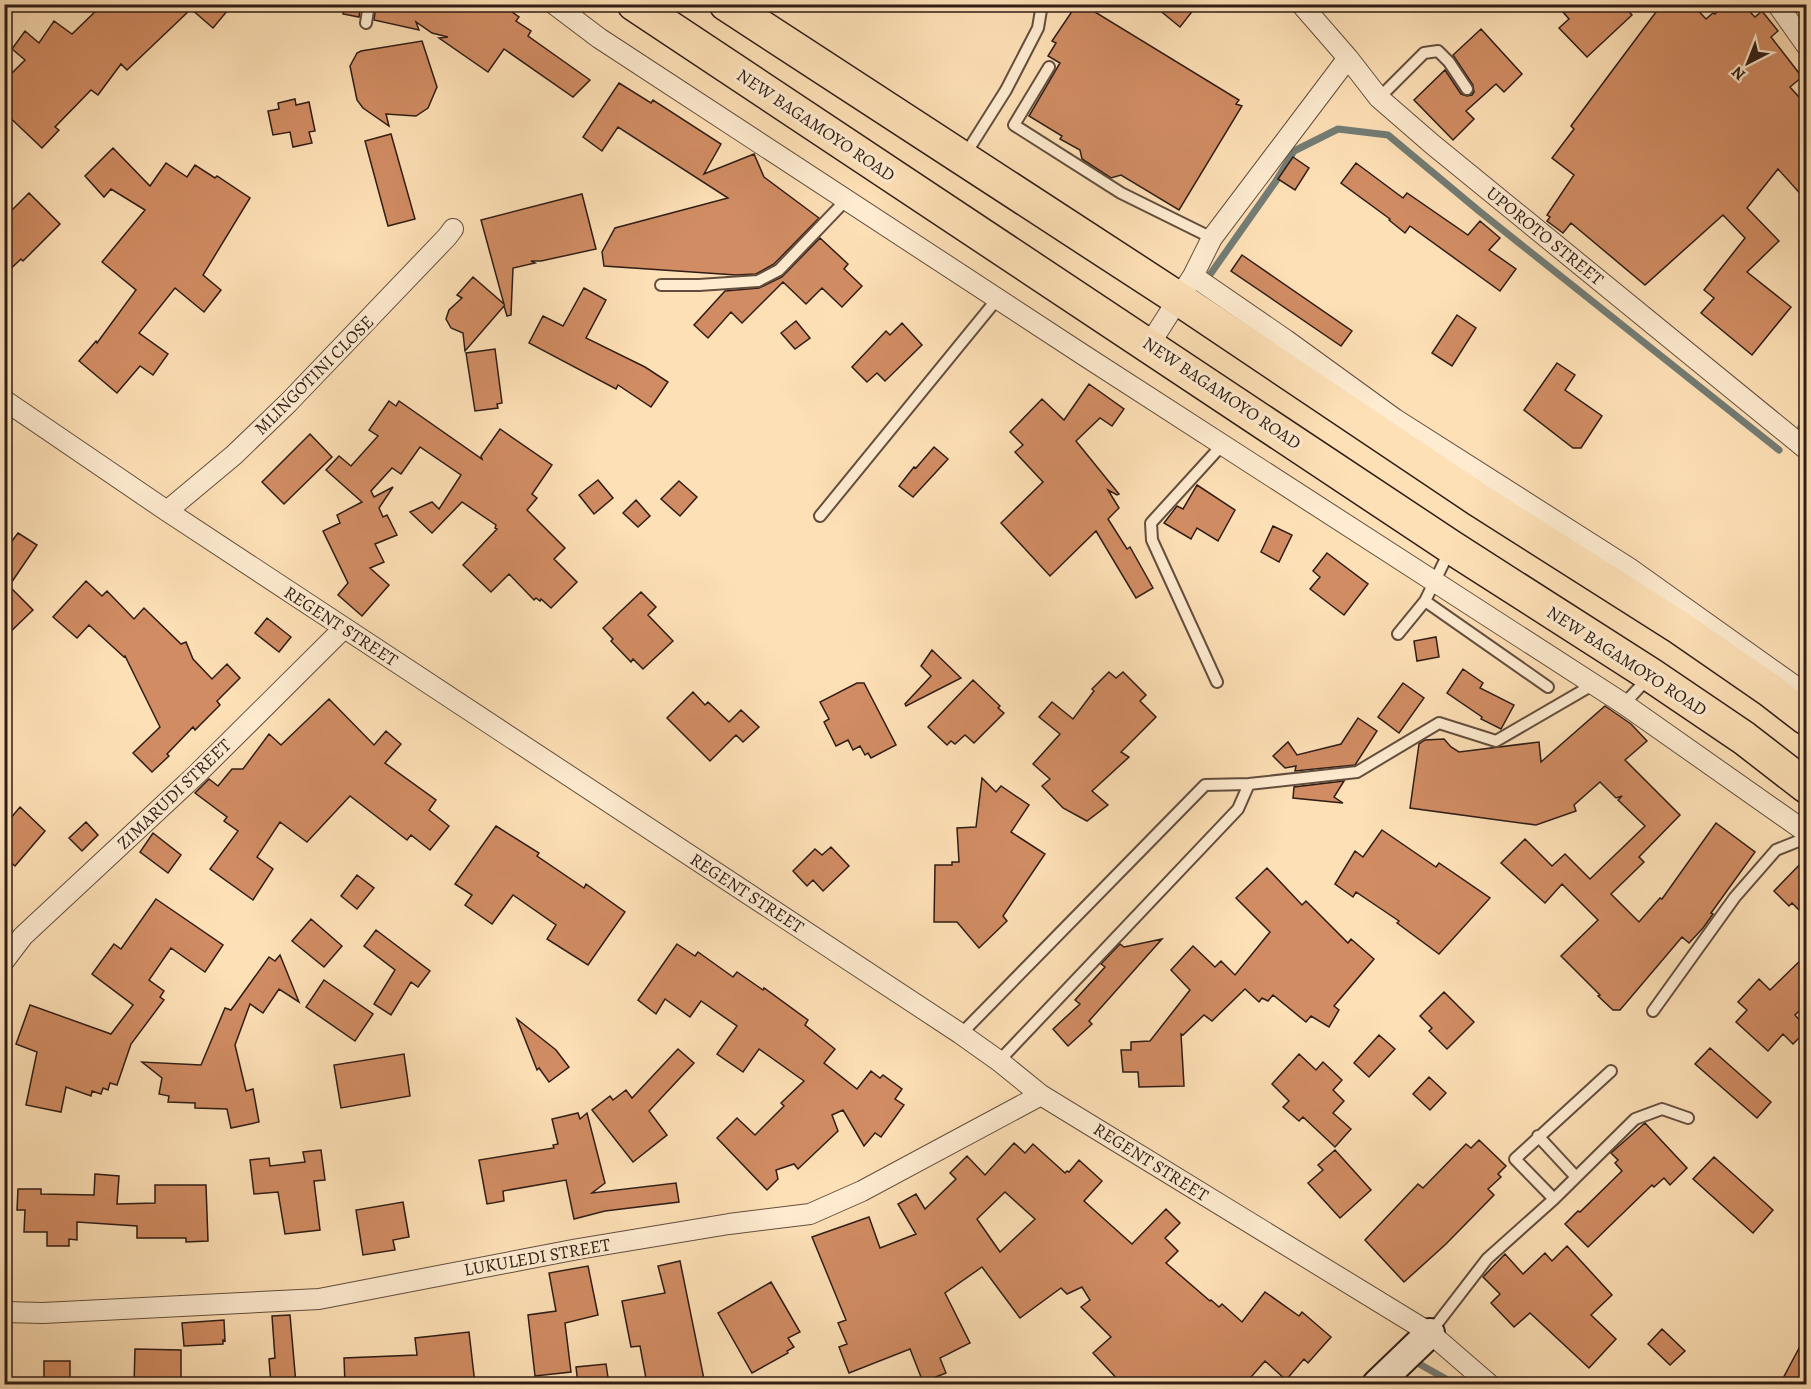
<svg xmlns="http://www.w3.org/2000/svg" width="1811" height="1389" viewBox="0 0 1811 1389" font-family="Alegreya,serif">
<style>
.lines{fill:none;stroke-linecap:round;stroke-linejoin:round}
.stream{stroke:#737c75;stroke-width:7}
.building{fill:#d18c63;stroke:#2f1d16;stroke-width:1.5;fill-rule:evenodd}
.lane-casing{stroke:#634e3e;stroke-width:14}
.street-casing{stroke:#634e3e;stroke-width:22}
.secondary-casing{stroke:#2f1d16;stroke-width:32}
.highway-casing{stroke:#2f1d16;stroke-width:36}
.lane{stroke:#feebd0;stroke-width:10}
.street{stroke:#feebd0;stroke-width:20}
.secondary{stroke:#feebd0;stroke-width:28}
.highway{stroke:#fee0b6;stroke-width:33}
.labels{text-anchor:middle;stroke-width:6;stroke-linejoin:round;paint-order:stroke}
.street-label{font-size:18px;fill:#2f1d16;stroke:#feebd0}
</style>
<rect width="100%" height="100%" fill="#fee0b6"/>
<filter id="stains"><feTurbulence type="fractalNoise" baseFrequency=".00333" numOctaves="4"/><feColorMatrix values="0 0 0 0 .2 0 0 0 0 .09 0 0 0 0 .02 0 0 0 .5 -.17"/></filter>
<radialGradient id="worn" r=".72"><stop offset=".6" stop-color="#630" stop-opacity="0"/><stop offset="1" stop-color="#630" stop-opacity=".3"/></radialGradient>
<g class="lines">
<path class="stream" d="M1209,276l67,-95 18,-30 44,-22 50,6 91,76 300,239
M1801,427l5,-3
M1414,1361l41,23"/>
</g>
<path class="building" d="M103,4h130l-20,24 -22,-19 -64,61 -6,-6 -23,31 -7,-5 -36,37 4,3 -17,18 -38,-36v-31l21,-21 -13,-11 13,-18 14,12 15,-22 18,13z
M345,4h16l-2,13 -16,-3z
M392,4h109l18,13 -3,4 15,10 -3,5 62,44 -17,17 -69,-48 -16,23 -49,-34 9,-1 -16,-4 -16,-11 3,8 -45,-10 2,-15 19,2z
M1077,4h5l157,96 -3,4 6,2 -63,104 -58,-35 -10,3 -29,-19 -2,-9 -20,-11 2,-3 -33,-20 31,-53 -12,-7 8,-13 -4,-2z
M1152,4h46l-18,23z
M1556,4h66l10,11 -45,42 -28,-29 10,-9z
M1662,4h30l14,15 7,-6 2,1 9,-10h18l13,13 7,-6 16,20 -7,6 31,40 -12,10 16,18v95l-28,-31 -31,39 32,33 -32,31 44,35 -39,48 -51,-42 13,-15 -10,-8 41,-52 -22,-23 -78,70 -74,-62 -8,10 -16,-12 3,-4 -3,-2 27,-40 -22,-17 22,-29 -3,-3z
M1481,29l41,45 -18,18 -8,-8 -30,27 8,8 -21,21 -39,-40 31,-30 16,24 6,2 5,-1 2,-3 -1,-7 -20,-30z
M422,41l15,46 -9,21 -12,8 -30,-2 3,12 -26,-18 -6,-8 -7,-34 7,-13 4,-2z
M619,83l32,20 2,-3 68,44 -17,30 50,-20 10,23 55,41 -45,46 -18,10 -20,1 -132,-9 -2,-14 13,-24 113,-30 -110,-71 -16,24 -19,-14z
M295,99l1,6 13,-3 6,29 -6,1 3,11 -19,4 -3,-15 -17,3 -5,-24 11,-2 -1,-6z
M391,134l24,85 -27,7 -23,-85z
M113,148l37,38 16,-23 21,14 8,-12 20,13 2,-2 33,22 -47,77 18,15 -17,22 -29,-24 -36,45 29,21 -15,21 -13,-9 -23,27 -38,-32 17,-20 1,2 39,-53 -34,-28 43,-52 -34,-21 -7,8 -19,-21z
M1293,157l16,11 -14,22 -17,-11z
M1356,163l47,35 4,-5 61,42 12,-14 20,17 -11,12 27,19 -16,22 -90,-65 -5,7 -16,-13 1,-1 -49,-36z
M29,193l31,31 -37,37 -2,-2 -17,16v-57z
M582,194l14,55 -55,12h-10l4,2 -22,5 -2,47 -4,1 -3,-10 -39,45 -2,-18 -12,-5 -5,-9 3,-9 13,-12 -5,-3 16,-18 31,27 -23,-84z
M820,238l28,26 -4,5 18,17 -20,21 -20,-19 -16,16 -23,-22 -41,41 -11,-11 -23,26 -14,-13 31,-34 34,-3 23,-11z
M1242,255l110,76 -11,15 -110,-75z
M584,288l22,12 -20,38 59,29 23,15 -17,25 -33,-22 -2,4 -87,-46 14,-27 20,10z
M1457,315l19,13 -24,38 -20,-13z
M796,321l14,17 -15,11 -14,-16z
M902,323l20,22 -37,36 -8,-8 -10,9 -15,-15 34,-36 4,4z
M495,349l7,54 -5,1 1,4 -23,3 -9,-58z
M1557,363l18,12 -10,15 37,26 -21,32h-8l-49,-38z
M1089,384l35,25 -12,17 -12,-8 -24,23 43,53 -2,1 -9,-5 11,18 -11,11 19,30 3,-2 23,41 -17,10 -40,-67 -46,45 -49,-53 42,-41 -28,-30 8,-7 -13,-13 32,-33 22,21z
M389,401l7,5 3,-5 83,58 -1,-3 19,-27 52,36 -20,29 5,4 -10,12 38,38 -11,11 23,23 -26,26 -10,-9 -1,2 -4,-3 -2,2 -25,-26 -18,18 -28,-27 34,-36 -2,-1 1,-3 -34,-23 -30,31 -22,-21 22,-10 7,7 22,-34 -41,-28 -19,27 -9,-6 -21,23 3,6 19,-10 -14,21 4,9 4,-2 10,20 -22,9 9,18 -14,6 19,17 -27,31 -24,-21 10,-12 -25,-52 17,-8 -3,-8 25,-13 -36,-32 13,-14 12,10 27,-30 -9,-6z
M310,434l22,23 -48,47 -22,-22z
M934,447l14,12 -35,38 -14,-11 15,-19 2,1z
M598,480l15,18 -19,16 -15,-19z
M679,481l18,16 -17,19 -19,-17z
M1197,485l38,25 -17,31 -21,-13 -6,11 -27,-16 13,-17 6,3z
M636,500l14,16 -12,11 -15,-14z
M1273,526l19,9 -13,27 -18,-10z
M18,533l19,12 -28,41 24,24 -29,28v-101l8,4z
M1327,553l41,31 -24,31 -34,-26 10,-12 -7,-6z
M86,581l16,15 5,-5 27,28 10,-11 37,36 5,-2 7,17 19,20 15,-15 13,14 -23,23 3,4 -25,25 -2,-3 -26,27 2,2 -17,16 -19,-19 27,-26 -35,-71 -1,1 -35,-32 -12,13 -24,-21z
M641,592l15,15 -8,8 25,26 -30,28 -10,-10 -2,3 -20,-21 2,-2 -10,-11z
M267,618l24,19 -12,15 -24,-19z
M1436,637l3,20 -22,4 -3,-20z
M932,650l29,28 -55,28 -1,-2 26,-28 -10,-10z
M1463,669l20,14 -3,5 34,17 -13,24 -20,-10 1,-2 -35,-24z
M1109,672l7,6 7,-6 23,23 -6,6 16,16 -35,35 8,5 -37,34 16,14 -21,16 -24,-13 -21,-22 8,-7 -17,-15 27,-30 -21,-17 13,-15 21,17 21,-28 -2,-2z
M973,680l27,26 -2,2 6,5 -30,30 -9,-8 -10,9 -4,-3 -4,4 -19,-18z
M857,683h7l32,62 -25,13 -3,-5 -3,2 -5,-9 -7,4 -5,-10 -12,6 -12,-24 5,-3 -9,-17z
M1403,683l21,15 -25,35 -21,-16z
M693,692l12,13 3,-3 21,20 12,-12 18,17 -16,15 -7,-7 -26,26 -43,-43z
M329,699l45,46 12,-14 15,13 -16,19 51,37 -7,10 20,16 -19,24 -19,-15 -4,5 -57,-44 -43,46 -27,-20 -23,35 16,12 -20,31 -43,-31 28,-38 -14,-10 3,-4 -32,-24 14,-14 9,7 14,-17h11l26,-35 12,11z
M1605,706l26,18 16,17 -22,19 55,55 -41,42 5,5 -33,32 28,28 21,-24 2,1 54,-76 39,29 -44,61 2,1 -10,14 -14,15 -7,-6 -62,73h-7l-15,-14 2,-1 -39,-39 37,-36 -36,-36 -17,19 -44,-40 24,-24 27,27 13,-12 25,25 55,-53 -27,-26 4,-4 -6,2 -16,-16 -26,23 2,6 -40,14 -126,-17 9,-64 6,-4 19,-1 7,8 8,5 80,-10 2,20z
M1358,718l19,13 -22,34 -60,6 1,-5 -11,2 -12,-12 15,-14 9,13 44,-11z
M982,778l14,14 5,-6 28,19 -18,27 34,22 -42,62 4,5 -28,27 -22,-26h-23l1,-57h17v-3h7l-2,-34 19,-1z
M1344,781l-10,16 9,6 -50,-5 1,-11z
M20,807l25,24 -30,35 -11,-9v-31z
M86,822l12,13 -16,16 -13,-13z
M496,826l43,27 -2,3 47,32 2,-4 39,28 -37,53 -41,-26 9,-14 -43,-30 -21,29 -27,-19 7,-10 -17,-11z
M1382,830l54,37 3,-4 51,35 -51,56 -42,-31 2,-2 -43,-29 -3,5 -18,-13 20,-33 8,6z
M153,833l28,22 -13,18 -28,-21z
M831,847l18,19 -26,25 -10,-11 -6,6 -14,-15 22,-22 7,6z
M1806,858v59l-14,-14 -3,3 -15,-15z
M1267,868l35,37 4,-4 42,42 3,-4 23,20 -40,47 5,4 -10,17 -18,-11 -5,6 -33,-27 -5,6 -6,-3 -3,4 -14,-13 -33,32 -8,-6 -21,20 -2,-1 3,52 -45,1 -1,-15h-15l-2,-22h10v-8l19,-1 40,-51 -19,-20 22,-24 22,21 6,-6 14,14 35,-43 -34,-34z
M357,875l17,13 -17,21 -16,-13z
M156,899l67,46 -18,27 -34,-24 -22,32 15,11 -4,6 4,3 -33,44 -14,41 -7,-2 -2,7 -5,-2 -2,6 -9,-3 -1,5 -25,-9 -5,25 -35,-7 11,-53 -21,-8 14,-39 81,29 22,-29 -41,-31 22,-30 7,5z
M311,919l31,27 -18,21 -32,-26z
M376,930l54,41 -12,16 -7,-5 -20,33 -17,-11 21,-34 -31,-24z
M1162,939l-73,82 3,3 -24,22 -15,-17 27,-25 -5,-4 30,-33 -4,-3 19,-20 4,3z
M677,944l18,12 3,-4 35,25 4,-5 26,18 1,-2 44,32 -3,5 30,24 -11,14 33,26 14,-18 9,7 3,-3 19,14 -7,10 9,6 -23,32 -6,-4 -11,13 -21,-36 -11,5 6,16 -40,38 -4,-5 -18,6 2,9 -11,11 -50,-52 20,-20 18,17 29,-29 -3,-3 23,-22 -45,-32 -16,23 -26,-18 20,-28 -36,-25 -11,16 -25,-18 -9,15 -18,-14z
M280,955l19,47 -20,-13 -16,24 -13,-9 -15,41 11,46 7,-2 6,33 -28,6 -4,-19 -32,-1v-5l-27,-1 1,-6 -10,-2 3,-16 -20,-16 59,3 24,-57 6,2 38,-53 6,4z
M1806,955v49l-11,11 11,12v4l-13,13 -10,-10 -15,17 -32,-29 11,-12 -9,-8 21,-23 11,11z
M324,980l49,34 -18,27 -49,-34z
M1444,992l30,30 -27,27 -18,-18 3,-3 -12,-12z
M517,1019l39,31 13,17 -20,15 -10,-14 -2,2z
M1379,1035l16,14 -26,28 -15,-14z
M1710,1048l61,54 -14,16 -62,-54z
M678,1049l16,14 -45,48 18,24 -34,27 -41,-52 18,-14 3,4 13,-10 6,8z
M404,1054l6,42 -69,12 -7,-43z
M1299,1054l17,16 7,-8 19,18 -9,10 11,11 -11,12 18,16 -16,18 -32,-30 -4,4 -16,-14 6,-6 -17,-17z
M1429,1077l17,16 -16,17 -17,-16z
M578,1113l2,6 7,-6 18,70 -13,10 84,-10 3,19 -74,9 -31,8 -8,-39 -63,11 1,10 -17,3 -8,-44 75,-12 -1,-3 5,-1 -6,-25z
M1645,1123l42,45 -17,17 -6,-7 -10,9 -2,-2 -64,62 -23,-23 13,-13 2,1 42,-41 -7,-8 3,-3 -7,-7z
M1479,1140l27,26 -8,8 3,3 -13,12 6,6 -48,49 -42,38 -39,-42 53,-56 5,4 43,-44 5,4z
M1014,1143l11,10 8,-9 32,29 2,-2 2,1 10,-12 23,21 -18,20 48,43 34,-35 14,14 -15,15 13,13 -12,12 44,38 1,-1 8,7 3,-3 20,18 23,-30 34,24 3,-4 29,25 -23,26 -4,-4 -18,21 -21,-19 -20,23h-123l-29,-31 18,-16 -30,-30 9,-7 -8,-13 -15,7 -6,-6 -41,30 -38,-51 -37,26 25,50 -30,15 6,15 -23,9 -13,-33 -61,24 -10,-26 8,-3 -9,-21 8,-3 -34,-83 57,-20 11,31 36,-14 -18,-30 18,-10 9,15 31,-30 -6,-6 17,-17 18,19zM1005,1192l30,27 -35,33 -23,-33z
M321,1150l4,30 -11,1 6,49 -35,4 -7,-42 -24,2 -4,-34 19,-2 1,8 35,-4 -2,-10z
M1335,1150l36,40 -31,28 -32,-35 15,-13 -5,-5z
M1714,1157l59,53 -20,23 -60,-54z
M95,1174l24,2 -2,28 38,-1v-18h51l2,56 -22,1v-4h-49v-12l-60,-4v18l-8,-1v7h-22v-14h-23l1,-22h-8l1,-21h23v5l53,1z
M403,1202l6,35 -16,3 2,10 -32,5 -7,-45z
M1567,1246l45,49 -21,20 25,24 -27,29 -59,-55 -16,14 -23,-24 9,-9 -17,-17 22,-23 18,20 22,-21 7,8z
M680,1261l25,123h-58l-7,-38 -9,1 -9,-46 43,-8 -7,-27z
M588,1266l10,49 -33,8 6,49 -36,4 -7,-61 28,-4 -7,-38z
M771,1282l29,50 -12,6 6,9 -7,4 1,2 -36,20 -34,-60z
M290,1315l6,69h-25l-2,-25 6,-1 -3,-42z
M224,1320l1,21 -2,-1v4l-39,2 -2,-23z
M1662,1329l23,22 -15,14 -22,-21z
M469,1332l6,52h-130l-1,-26 73,-3 -2,-17z
M1806,1335v49h-26z
M135,1349l46,1v34h-47z
M44,1361h26v23h-26z
M606,1364l3,20h-31l-2,-17z"/>
<g class="lines">
<g class="lane-casing">
<path id="lane" d="M366,23l3,-19
M1049,67l-35,58 107,68 91,45
M1379,98l45,-45 14,-2 11,11 18,27
M965,155l41,-65 32,-62 4,-24
M661,285h38l59,-4 21,-11 68,-71
M820,516l178,-218
M1425,601l123,86
M1398,634l27,-33 25,-51
M1217,682l-65,-142 -1,-17 72,-79
M1619,702l5,2 25,-27
M1653,1011l82,-114 41,-47 30,-12
M961,1034l244,-249 44,-1 108,-12 82,-49 57,18 93,-54 6,2
M999,1061l239,-252 11,-25
M1538,1136l38,41
M1554,1199l-39,-40 96,-88
M1430,1333l57,-74 67,-60 81,-80 27,-10 26,9"/>
</g>
<g class="street-casing">
<path id="street" d="M554,4l45,34 486,318 539,348 182,128
M1301,4l47,54 31,40 53,46 374,305
M1777,4l29,41
M1193,276l93,64 109,79 234,149 177,126
M1149,345l44,-69 19,-38 136,-180
M4,400l163,111 794,523 38,27 42,34 389,238 59,51
M167,511l67,-56 54,-52 159,-166 6,-8
M4,961l19,-25 174,-162 147,-146
M4,1312l39,1 276,-14 259,-50 151,-25 81,-10 52,-23 179,-96"/>
</g>
<g class="secondary-casing">
<path id="secondary" d="M1377,1384l53,-51"/>
</g>
<g class="highway-casing">
<path id="highway" d="M634,4l817,543 200,128 93,63 62,48
M726,4l453,295 298,200 200,127 94,65 35,27"/>
</g>
<use href="#lane" class="lane"/>
<use href="#street" class="street"/>
<use href="#secondary" class="secondary"/>
<use href="#highway" class="highway"/>
</g>
<g class="labels">
<g class="street-label">
<text transform="translate(816 125) rotate(34)" y="6">NEW BAGAMOYO ROAD</text>
<text transform="translate(1545 236) rotate(39)" y="6">UPOROTO STREET</text>
<text transform="translate(314 375) rotate(-45)" y="6">MLINGOTINI CLOSE</text>
<text transform="translate(1222 393) rotate(34)" y="6">NEW BAGAMOYO ROAD</text>
<text transform="translate(341 626) rotate(33)" y="6">REGENT STREET</text>
<text transform="translate(1627 661) rotate(33)" y="6">NEW BAGAMOYO ROAD</text>
<text transform="translate(174 794) rotate(-44)" y="6">ZIMARUDI STREET</text>
<text transform="translate(747 893) rotate(33)" y="6">REGENT STREET</text>
<text transform="translate(1151 1162) rotate(32)" y="6">REGENT STREET</text>
<text transform="translate(537 1257) rotate(-10)" y="6">LUKULEDI STREET</text>
</g>
</g>
<rect width="1811" height="1389" fill="none" stroke="#fee0b6" stroke-width="24"/>
<rect x="6" y="6" width="1799" height="1377" fill="none" stroke="#2f1d16" stroke-width="3"/>
<rect x="12" y="12" width="1787" height="1365" fill="none" stroke="#2f1d16" stroke-width="1.5"/>
<g transform="translate(1748 63) rotate(222)" stroke="#feebd0" stroke-width="4.5" paint-order="stroke">
<path d="M0-4.5L10 22L0 15L-10 22Z" fill="#2f1d16"/>
<text y="-9" font-size="16" font-weight="bold" text-anchor="middle" fill="#2f1d16">N</text>
</g>
<rect width="100%" height="100%" filter="url(#stains)"/>
<rect width="100%" height="100%" fill="url(#worn)"/>
</svg>
